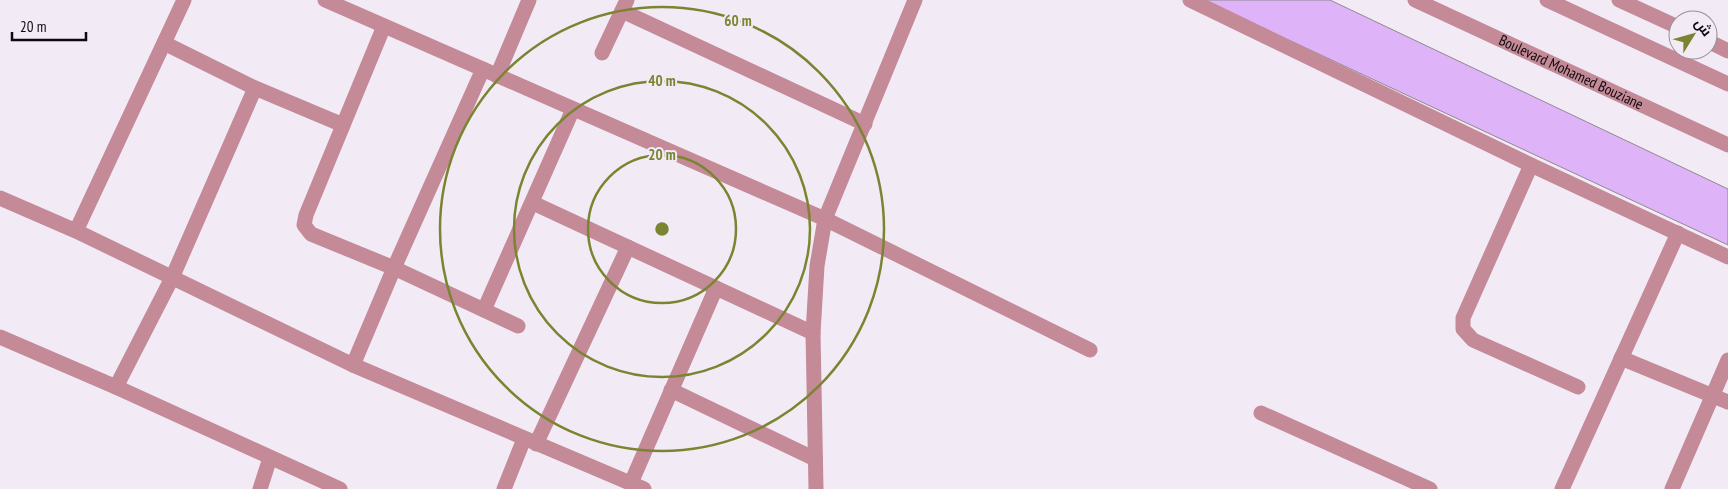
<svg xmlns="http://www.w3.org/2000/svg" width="1728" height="489" viewBox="0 0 1728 489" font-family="'PT Sans Narrow',Cairo,sans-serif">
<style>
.building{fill:#dfb3f7;stroke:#8f8993}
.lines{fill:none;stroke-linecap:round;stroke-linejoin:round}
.minor{stroke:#c48a98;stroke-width:15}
.ring{fill:none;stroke:#7a8431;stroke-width:2.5}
.labels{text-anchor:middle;stroke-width:4;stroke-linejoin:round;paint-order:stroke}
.street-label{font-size:15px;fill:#0d0a0e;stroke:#f2ebf6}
.centre{fill:#7a8431;stroke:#f2ebf6;stroke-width:2.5}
.ring-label{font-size:15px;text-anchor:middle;font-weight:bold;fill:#7a8431;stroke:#f2ebf6;stroke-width:4;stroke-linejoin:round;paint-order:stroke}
</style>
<rect width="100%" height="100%" fill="#f2ebf6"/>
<path class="building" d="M1203,0h127l398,189v56z"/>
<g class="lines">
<g class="minor">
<path d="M325,0l500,219 265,131"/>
<path d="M1190,0l341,165 197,92"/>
<path id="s1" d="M1415,0l313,145"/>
<path d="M1547,0l181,84"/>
<path d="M1619,0l59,27"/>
<path d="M622,11l243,113"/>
<path d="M384,26l-78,189 -2,10 7,9 83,34 89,-199"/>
<path d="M1708,41l20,10"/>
<path d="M164,43l91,45 88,37"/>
<path d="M602,53l25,-53"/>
<path d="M497,76l32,-76"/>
<path d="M1531,165l-68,153v11l10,11 105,47"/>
<path d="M0,198l76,33 277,134 291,124"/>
<path d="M533,203l280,130"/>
<path d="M76,231l108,-231"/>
<path d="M484,310l89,-201"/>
<path d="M0,337l116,50 224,102"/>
<path d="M1621,358l107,44"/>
<path d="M353,365l41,-97 124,58"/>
<path d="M116,387l56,-109 83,-190"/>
<path d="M671,390l144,69"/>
<path d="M1261,413l169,76"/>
<path d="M536,444l92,-197"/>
<path d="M631,483l85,-195"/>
<path d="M260,489l10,-31"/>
<path d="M504,489l20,-50"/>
<path d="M816,489l-3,-156 4,-67 8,-47 90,-219"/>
<path d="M1562,489l116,-256"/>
<path d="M1672,489l56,-129"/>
</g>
</g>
<g class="ring">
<circle cx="662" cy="229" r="74"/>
<circle cx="662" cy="229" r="148"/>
<circle cx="662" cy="229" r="222"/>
</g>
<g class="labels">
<g class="street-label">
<text dy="5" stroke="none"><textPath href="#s1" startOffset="172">Boulevard Mohamed Bouziane</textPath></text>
</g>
</g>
<circle cx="662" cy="229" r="8" class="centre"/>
<g class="ring-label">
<text x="738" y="26">60 m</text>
<text x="662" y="86">40 m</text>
<text x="662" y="160">20 m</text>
</g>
<g transform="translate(1693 35) rotate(53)"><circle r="24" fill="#f2ebf6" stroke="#969199"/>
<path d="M0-4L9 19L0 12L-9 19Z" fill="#7a8431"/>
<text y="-8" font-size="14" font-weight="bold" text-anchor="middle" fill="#0d0a0e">ش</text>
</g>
<path d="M12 32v8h74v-8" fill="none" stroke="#0d0a0e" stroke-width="2.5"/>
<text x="20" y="32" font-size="15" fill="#0d0a0e" stroke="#f2ebf6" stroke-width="4" paint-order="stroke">20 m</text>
</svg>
